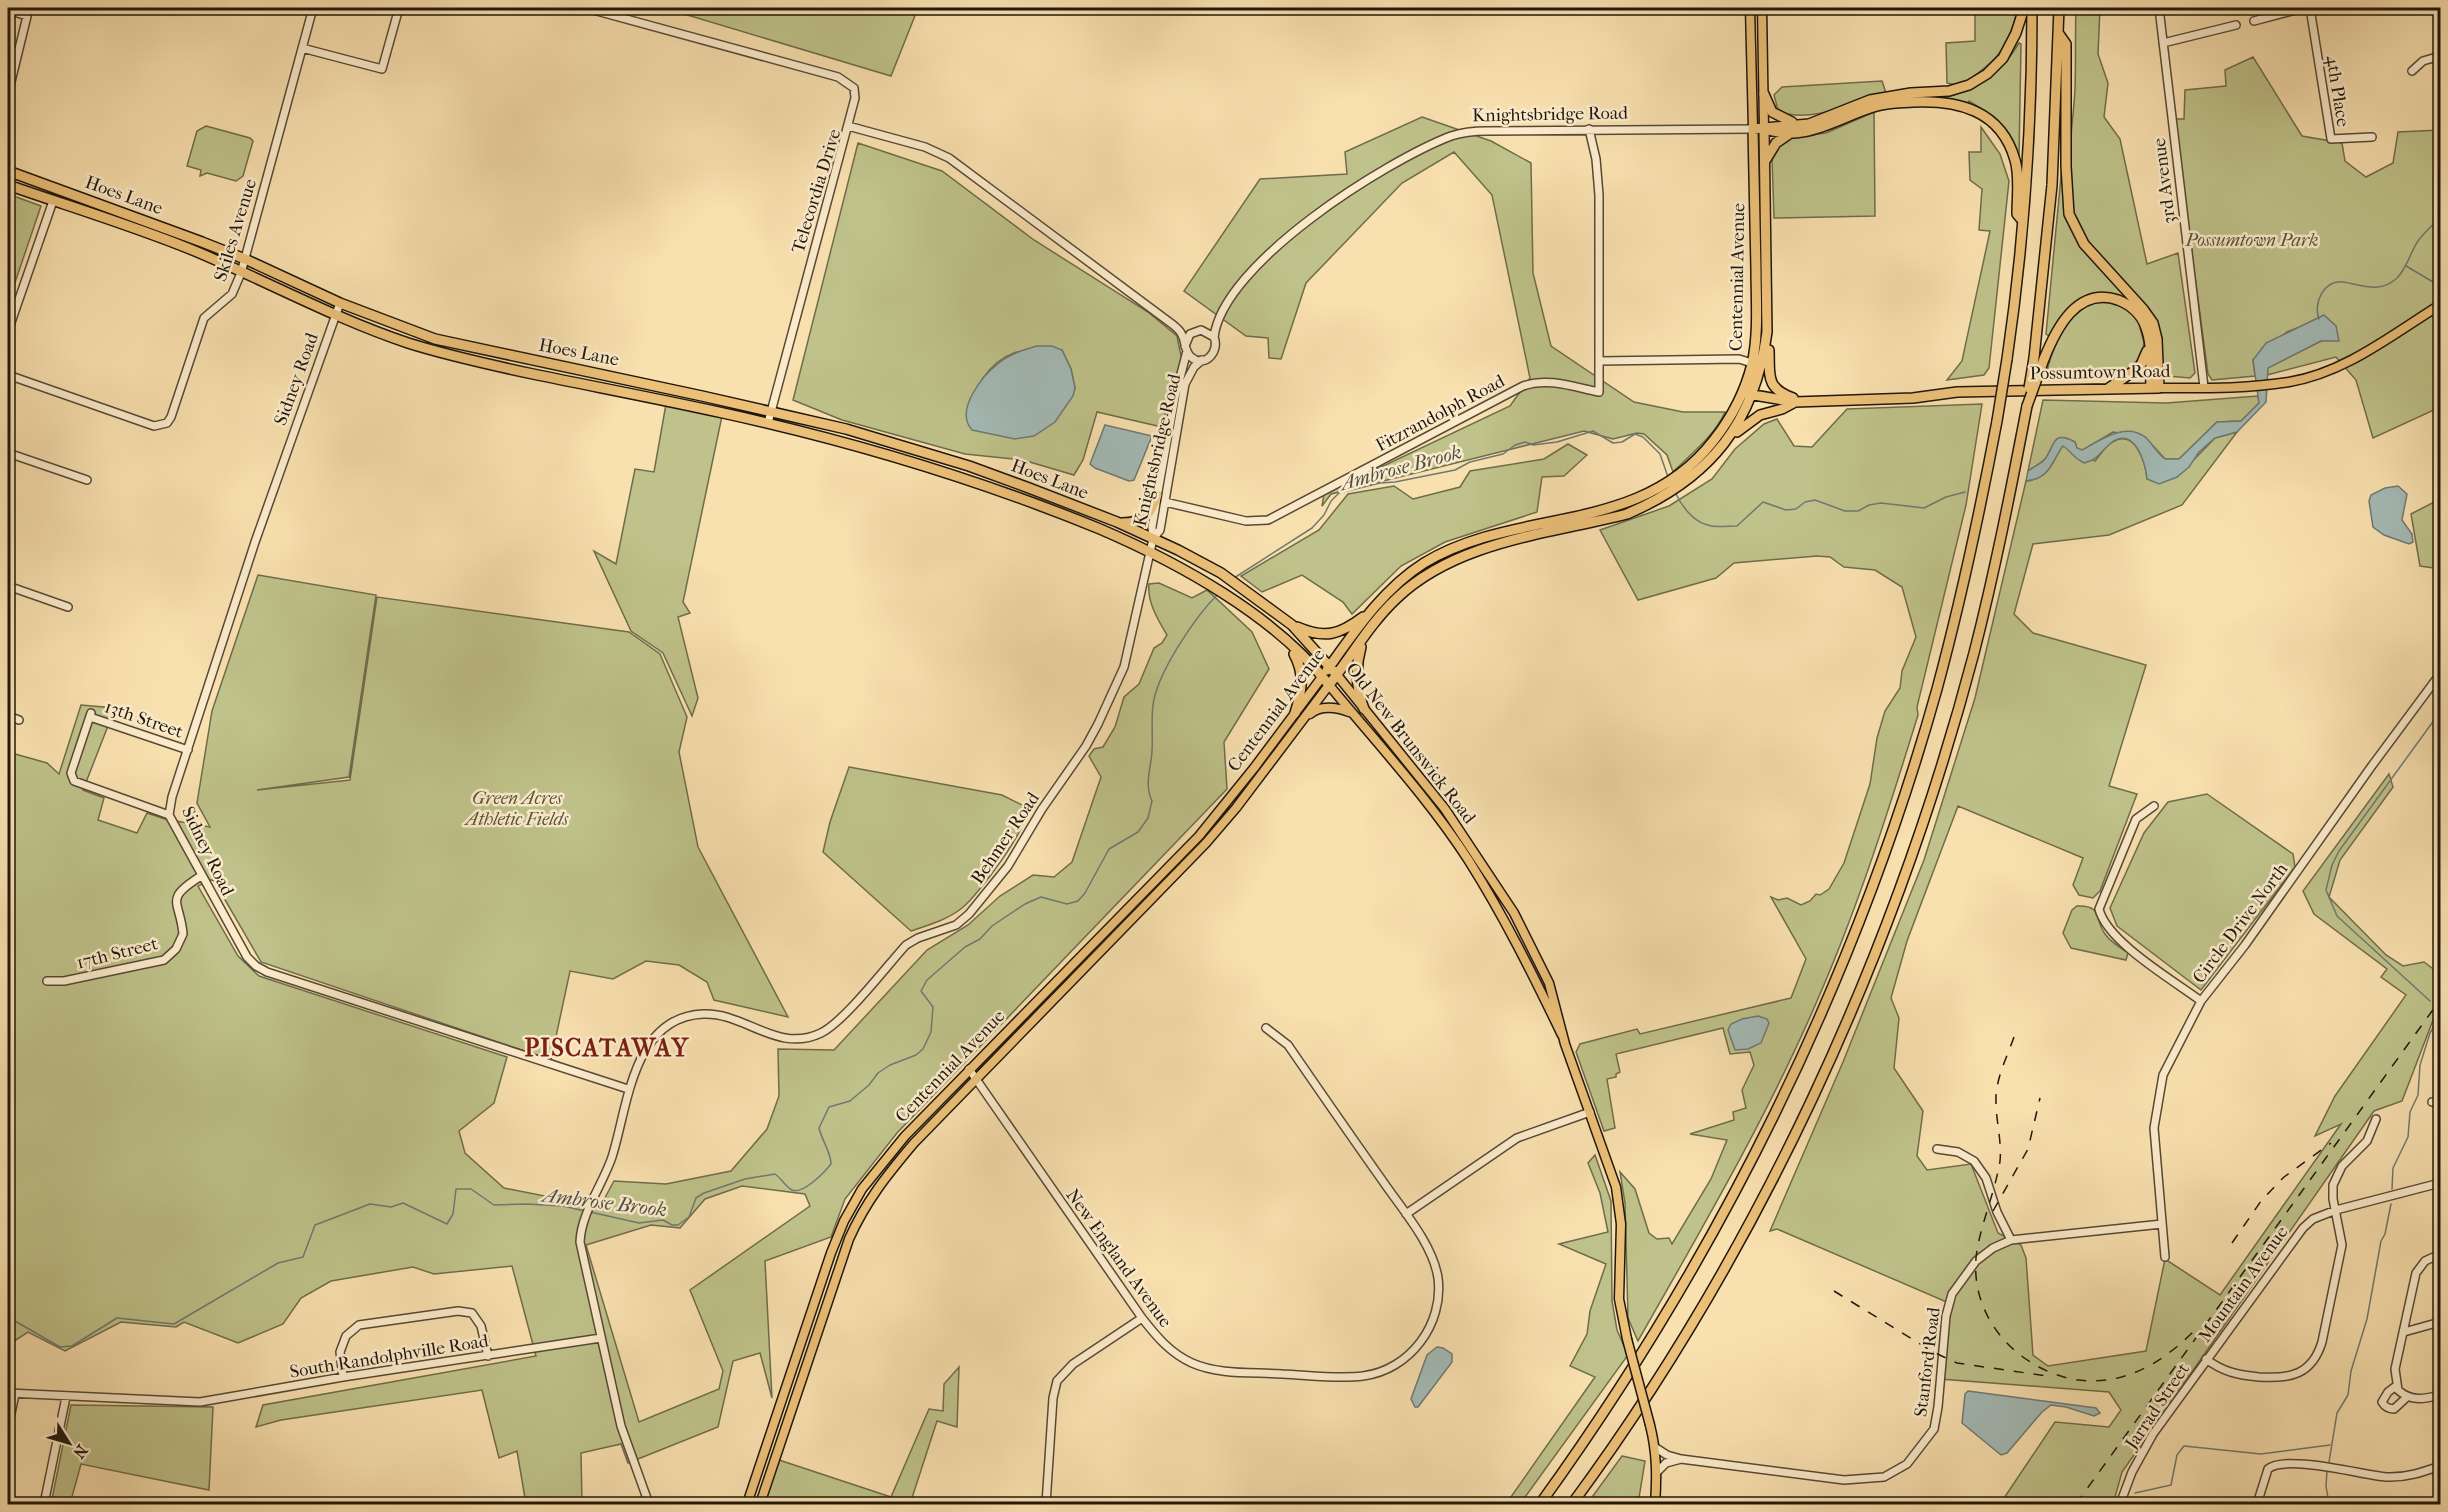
<svg xmlns="http://www.w3.org/2000/svg" width="2448" height="1512" viewBox="0 0 2448 1512" font-family="'IM FELL French Canon',serif">
<style>
.green{fill:#bfc28a;stroke:#6f6c4c;stroke-width:1.5;fill-rule:evenodd}
.water{fill:#a3bab6;stroke:#6e7972;stroke-width:1.5}
.lines{fill:none;stroke-linecap:round;stroke-linejoin:round}
.stream{stroke:#6e7972;stroke-width:1.5}
.minor-casing{stroke:#564936;stroke-width:10}
.major-casing{stroke:#1f170d;stroke-width:11}
.highway-casing{stroke:#1f170d;stroke-width:12}
.minor{stroke:#fbebcb;stroke-width:7}
.major{stroke:#ecc078;stroke-width:8}
.highway{stroke:#ecc078;stroke-width:9}
.rail{stroke:#1f170d;stroke-width:1.5;stroke-dasharray:10 10;stroke-linecap:butt}
.major-bridge-casing{stroke:#1f170d;stroke-width:11;stroke-linecap:butt}
.highway-bridge-casing{stroke:#1f170d;stroke-width:12;stroke-linecap:butt}
.major-bridge{stroke:#ecc078;stroke-width:8}
.highway-bridge{stroke:#ecc078;stroke-width:9}
.labels{text-anchor:middle;stroke-width:5;stroke-linejoin:round;paint-order:stroke}
.street-label{font-size:18px;fill:#1f170d;stroke:#fbebcb}
.park-label{font-size:18px;font-style:italic;fill:#575339;stroke:#fbebcb}
.water-label{font-size:20px;font-style:italic;fill:#4d5048;stroke:#fbebcb}
.district-label{font-size:24px;font-weight:bold;letter-spacing:1.5px;fill:#7a1f14;stroke:#fbebcb}
</style>
<rect width="100%" height="100%" fill="#f9e0af"/>
<filter id="stains"><feTurbulence type="fractalNoise" baseFrequency=".00333" numOctaves="4"/><feColorMatrix values="0 0 0 0 .2 0 0 0 0 .09 0 0 0 0 .02 0 0 0 .5 -.17"/></filter>
<radialGradient id="worn" r=".72"><stop offset=".6" stop-color="#630" stop-opacity="0"/><stop offset="1" stop-color="#630" stop-opacity=".3"/></radialGradient>
<path class="green" d="M664,8h254l-27,68z
M1975,8h43c-10,42 -22,54 -58,78l-13,-3 -1,-40 29,-2z
M2076,8h24l-2,46 10,29 -4,34 16,22 27,125 31,-11 17,120 -5,5 -22,-2c-13,-19 -3,-42 -18,-64 -19,-29 -51,-48 -68,-79 -23,-41 -9,-99 -7,-144 1,-27 0,-54 1,-81z
M2019,43l2,1 -2,113c-10,-28 -25,-41 -50,-56l-2,3 -23,-6c34,-10 57,-24 75,-55z
M2253,57l49,79 40,7 3,18 21,16 27,-14 5,-31 42,-2v279l-2,-1 -65,30 -17,-58 -20,-23 -69,18v-7l54,-27 -19,-15 -15,6 -34,28 2,16 -43,4 -4,-6 -34,-255h10l1,-29 41,-4 -1,-16z
M1882,81l4,12c-29,9 -81,33 -108,17l-4,-15 8,-8z
M1874,112l1,104 -101,2 -2,-60 6,-13 15,-8 33,-4z
M1422,117l69,24 40,22 2,110 18,73 83,56 49,10h42c-10,23 -34,42 -52,60l-6,-17 -23,-21 -7,-1 -24,6 -29,-8 -253,63 -9,12 2,-12 186,-88 20,-28 -38,-183 -38,-43 -52,31 -96,100 -25,76 -12,-1 -1,-20 -22,-2 -62,-45 76,-112 87,-5 -2,-22z
M206,126l44,12 3,3 -10,35 -7,5 -29,-8 -7,3 1,-6 -14,-4 10,-35z
M1981,127l19,27 9,27 -20,187 -5,7 -37,5 15,-19 28,-130 -11,-1 3,-41 -12,-9 -1,-28h12z
M858,143l84,28 92,69 114,72 29,24 5,25 -9,21 -11,45 -65,-15 -14,48 -9,15 -51,-15 -58,-6 -123,-34 -49,-20zM1062,350l9,19 4,19 -108,28c4,-25 22,-54 47,-63 13,-5 34,-2 48,-3z
M2062,166l6,52 62,81 -1,2 -25,-6 -47,28 -8,13 -3,-2z
M8,194l33,12 -33,97z
M2096,302h11l14,3 17,15 6,23 -3,14 -22,19 -75,4c11,-35 15,-63 52,-78z
M2258,396l1,7 -18,18 -24,1 -38,37h-14l-20,-22 -32,-5 -30,18 -6,-1 -2,-7c-23,-13 -20,4 -30,17 -4,5 -12,8 -17,12l15,-71 123,3z
M666,404l56,12 -39,186 7,11 -12,4 20,81 -6,18 -29,-63 -32,-22 -37,-80 22,13 19,-95 19,3z
M1982,404l-16,101 -49,202 1,8c-29,94 -59,189 -98,279 -51,120 -118,234 -182,347l-10,-23 -3,-115 -5,-31 15,17 14,44 8,6 12,-1 3,6 39,-65 16,-39 -37,-6 44,-14 -1,-8 13,-4 -4,-18 12,-25 -4,-13 -20,2 -7,-26 -107,26 4,18 -4,2v3l-9,2 8,49 -11,3 -28,-79 4,-8 57,-15 3,5 151,-36 15,-39 -35,-62 7,3 9,-2 14,7 9,-4 6,-7 4,1 9,-6 15,-26 26,-79 7,-46 8,-27 15,-23 2,-17 14,-34 -14,-50 -27,-17 -31,-3 -14,-10 -13,-1 -83,7 -18,15 -78,22 -38,-70 69,-24 43,-27 23,-30 29,-25 13,-5 17,27 18,1 35,-38z
M2237,432l-55,73 -73,30 -76,9 -19,70 19,19 113,32 -37,121 28,8 -37,97 -7,7 -14,-3 -6,-10 10,-27 -125,-52 -51,135 -16,57 8,20 -5,50 29,43 -6,45 10,14 44,-6 27,69 23,12 5,13 7,97 15,11 98,-15 19,-92 55,36 121,-171 -26,12 20,-40 71,-101 -25,-18 6,-8 -73,-55 -11,-23 86,-117 4,13 -53,73 -11,37 57,58 17,11 21,-4 12,9 4,-7v44l-5,7 -33,86 -28,10 -252,361 -9,32h-113l55,-82 54,5 12,-17 -12,-18 -169,-13 9,-76 -172,-74 -7,2 73,-169 81,-202 51,-162 51,-217c25,-3 25,-19 37,-36l32,16c5,-6 10,-14 16,-18 24,-17 35,20 36,36l30,-2 38,-39z
M1568,444l19,11 -23,21 -22,1 -5,35 -92,30 -44,24 -49,48 -9,-12 -41,-27 -40,17 -21,-16 78,-46 29,-36 46,-8 19,13 47,-12 10,-16 74,-12z
M2440,499v70l-20,-3 -9,-52z
M258,575l118,20 -27,182 -92,13 93,-10 27,-183 252,35 31,22 27,63 -8,35 19,95 90,170 -74,-17 -7,-18 -28,-17 -33,-4 -33,18 -43,-8 -19,89 -290,-98 -48,-83 -15,7 40,70 21,20 248,81 -13,46 -35,28 6,22 39,35 96,19 14,-26 52,3 65,-13 36,-42 12,-33 -1,-47 56,1 93,-100 41,-25 32,-29 33,-21 21,2 18,-15 29,-85 -12,-21 5,-7 9,-2 12,-20 9,-30 15,-13 15,-36 8,-5 5,-8c-9,-15 -20,-33 -18,-51l10,-1 33,15 15,-8 45,42 17,37 -45,73 3,47 -330,344 -52,66 -14,38 -66,24 7,137 -12,-45 -27,8 -15,66 -90,36 -7,-19 -40,9 1,51h-56l-9,-53 -18,7 -17,-68 -201,30 -25,7 7,-22 273,-49 -24,-90 -78,8 -21,-7 -82,14 -30,17 -18,26 -45,19 -54,-21 -8,5 -55,-5 -56,29 -37,-19 -20,13v-593l39,11 12,11 22,-69 34,3 -32,82 21,8 -6,22 39,13 10,-20 18,6 45,8 -13,-24 15,-92zM742,1186l63,8 5,12 -120,84 33,81 -4,18 -80,33 -53,-177 65,-20 29,3 25,-29z
M849,767l153,28 24,12c6,18 -49,89 -64,101 -15,12 -33,17 -51,23l-88,-79 7,-30z
M2207,794l86,60 2,13 -94,123 -84,-64 -7,-18 34,-75 24,-31z
M2077,906c26,-1 17,13 28,28 6,9 15,13 23,19l-2,7 -55,-12 -8,-15 9,-23z
M1595,1155l16,46 1,100 5,29 11,25 -108,149h-14l89,-127 -25,-11 17,-32 3,-23 16,-47 -47,-20 49,-12 -8,-39 -12,-30z
M959,1367l-2,60 -20,-6 -27,83h-146l15,-44 112,37 38,-88 14,2 1,-27z
M71,1405l142,2 -4,83 -128,-26 -11,40h-19z
M1622,1456l23,5 -7,43h-51z"/>
<path class="water" d="M2324,315l12,11 3,15h-18l-53,27 -2,34 -29,30 -22,6 -16,14 -10,15 -12,10 -18,7 -12,-5c-1,-16 -13,-54 -36,-36 -11,9 -13,17 -27,20 -12,-6 -12,-11 -21,-17 -12,16 -12,32 -37,35l2,-10c5,-4 13,-7 17,-12 10,-13 7,-30 30,-17l2,6 5,2c18,-10 43,-28 63,-13 7,6 12,16 20,22h14l38,-37 24,-1 18,-18 -6,-43 13,-17z
M1037,346h15l10,4 9,19 4,19 -2,8 -18,26 -21,14 -19,3 -43,-9c-18,-20 11,-55 27,-67 11,-9 24,-13 38,-17z
M1105,425l47,11 -18,44 -5,1 -34,-13 -5,-4z
M2398,486l9,8 -5,26 10,14 1,8 -4,2 -25,-9 -11,-8 -4,-26 2,-6 14,-7z
M1758,1016l9,3 2,4 -8,20 -13,6 -13,1 -7,-20 3,-6 11,-5z
M1437,1347l6,1 9,6v8l-34,45h-3l-4,-8 16,-44z
M1968,1391l128,17 4,5 -6,3 -28,-9 -15,-2 -9,7 -35,41 -6,2 -39,-32 3,-29z"/>
<g class="lines">
<path class="stream" d="M2406,266l34,20
M2319,319c-6,-15 4,-39 24,-37 19,3 37,12 54,-4 10,-10 13,-25 21,-37 6,-8 15,-16 22,-24
M1675,492c6,13 18,30 33,33 8,3 20,1 29,1l26,-24 23,8 10,-1 9,-7 10,-2 30,11h13l11,-6 12,-2 43,5 22,-11 19,-5
M1234,578l78,-50 12,-13 7,-14 8,-8 41,-10 15,-1 60,-12 15,-8 33,-8 12,-9 10,-3 8,3 24,-3 36,-11 20,12 9,-1 13,-8 8,3 17,17 8,23
M2430,1001l-93,-85 -11,-26 6,-25 7,-14 101,-139
M2392,1189l1,-21 15,-31 2,-25 8,-17 2,-30 10,-32 7,-12 1,-12
M590,1212l49,11 24,-3 9,5h6l11,-8 7,-19 8,-5 41,-14 30,-5c6,4 11,13 17,16 10,5 32,-17 39,-26 0,-12 -9,-23 -12,-36l10,-21 21,-6 19,-16 9,-12 12,-8 26,-10 7,-6 8,-17 2,-25 -12,-16 6,-11 38,-33 15,-8 12,-13 33,-22 16,-7 26,7 11,-3 7,-8 24,-44 29,-17 10,-14 4,-17c-8,-17 -1,-32 0,-50 1,-15 -1,-31 1,-46 4,-32 42,-88 65,-111
M8,1317l52,30 12,-1 45,-28 57,6 104,-61 25,-6 12,-32 55,-21 21,3 12,-4 44,21 6,-10 3,-25h15l23,16 33,-1 36,2 22,5
M2329,1462l8,-49 11,-18 3,-24 16,-52 14,-78 4,-7 6,-30
M2327,1471l-1,15 3,18
M2135,1493l36,-8 6,-30 7,-9 77,8 69,-9
M2098,1504l19,-2"/>
<g class="minor-casing">
<path id="minor" d="M586,8l252,69 16,11 1,10 -87,325
M2159,8l45,379
M2310,8l21,131 41,-2
M8,10l19,6
M2254,21l49,-13
M2163,43l73,-18
M302,48l80,21 17,-61
M2412,71l11,-10 17,-5
M8,94l21,-86
M848,126l77,21 24,11 223,166c4,3 8,6 10,11 4,7 2,16 9,22 14,12 29,-6 23,-20l-13,-7 -11,4 -5,12
M340,303l-85,239 -83,255 -3,18 78,142 9,9 11,6 361,117
M8,331l45,-130
M1214,337c9,-74 172,-176 237,-201 12,-4 24,-5 36,-5l266,-2
M1599,361l140,-2 13,4
M8,375l146,51 13,-3 4,-6 33,-99 28,-24 9,-21 72,-265
M8,453l79,27
M1165,502l81,19 22,-1 255,-134c25,-9 51,1 76,6v-197l-3,-36 -7,-30
M1153,539l7,-9 25,-146 9,-17 8,-7
M8,586l60,21
M91,713l-20,60 3,8 95,34
M8,716l11,4
M90,717l98,33
M2154,806l-18,13 -37,90c8,33 74,71 102,92
M47,981h17l100,-21 12,-11 7,-15c-3,-34 -20,-34 18,-58
M969,1069l173,249c14,18 28,35 50,45 27,12 60,9 90,11 26,1 55,5 81,2 47,-6 81,-52 75,-98 -5,-34 -37,-70 -56,-98 -32,-45 -63,-90 -94,-135l-22,-17
M2432,1102l8,1
M1937,1149l21,3 16,9 12,17 11,34 14,28
M1406,1214l111,-76 73,-26
M2440,1254l-15,7 -9,12 -21,96 3,21c13,12 27,9 42,5
M2165,1257l-11,-129 9,-53 38,-74 44,-56 126,-178 69,-93
M2404,1332l36,-10
M2206,1359c17,13 32,16 53,18 31,2 53,-2 63,-35l20,-97 -9,-46v-14l9,-19 25,-25 9,-22
M343,1377l-3,-25 6,-16 13,-11 99,-14 14,2 9,13 7,30
M2396,1386l-8,6 -6,10c3,5 6,7 12,7l13,-12
M8,1393l192,9 143,-25 258,-39
M8,1428l7,-34
M1656,1448l11,7 14,4 163,21 40,-3 23,-13 27,-35 4,-22 8,-91 6,-22 24,-33 17,-13 18,-8 151,-16
M1658,1471l8,-8 15,-4
M44,1504l22,-107
M649,1504l-28,-78 -41,-184c1,-29 23,-58 32,-85 16,-50 20,-140 91,-143 42,-2 74,40 118,19 24,-12 65,-66 85,-88l12,-7 38,-13 13,-11 39,-48 34,-57 44,-63 12,-22 26,-57 29,-128 -1,-12 7,-41 16,-89 12,-46
M1046,1504l7,-106 4,-17 16,-17 69,-46
M2120,1504l12,-32 21,-38 150,-206 10,-9 23,-9 104,-27
M2257,1504l11,-35c16,-15 95,6 118,8 20,1 37,-5 54,-11"/>
</g>
<g class="major-casing">
<path id="major" d="M1750,8l3,121
M1762,8l2,120
M2159,388c43,0 87,1 130,-6 56,-9 104,-48 151,-77
M1337,675l108,134 69,104 35,70 16,61 51,143 5,37 -2,75 8,40
M1310,714c10,-9 27,-7 39,-2
M1650,1425c7,28 7,52 5,79
M747,1504l84,-251 13,-32 18,-32 43,-53 294,-300 55,-68 68,-91
M760,1504l89,-265c17,-38 38,-64 65,-96l292,-300 30,-35 93,-123c47,57 100,114 140,176 36,57 64,114 93,174"/>
</g>
<g class="highway-casing">
<path id="highway" d="M1764,94l8,18 20,10
M1764,128c39,17 76,-12 113,-22 12,-3 24,-3 36,-4 45,-2 88,8 102,58 5,17 2,36 2,54l6,7
M1765,161l11,-18 13,-9
M8,171l194,71 43,17 95,44 95,36 267,57 144,33 123,37 60,22 88,34 61,28 43,23 71,52 45,50
M8,185c60,21 123,40 182,64 73,30 143,69 218,94 41,13 83,22 125,31 63,13 127,25 190,39 128,28 255,66 377,116 79,34 176,87 229,156 22,-28 41,-62 68,-87 60,-57 152,-64 230,-84 84,-36 128,-92 140,-182l-3,-204
M1769,350c1,25 -4,38 24,48
M2034,358l18,-173 7,-177
M2007,359c17,-116 25,-234 25,-351
M2044,359c12,-30 33,-73 74,-59 13,5 24,15 28,28 7,18 4,42 5,60
M2109,388l31,-21 7,-16
M1748,394l47,8 118,-4 44,-6 202,-4 -2,-49 -4,-16 -10,-14 -59,-65 -15,-30 -3,-48v-122l-7,-10
M1737,432l23,-17 22,-6 13,-7
M1122,523c22,0 29,-9 35,-28
M1297,627c28,12 42,8 66,-10
M1361,647c-6,21 -5,41 3,62
M1294,654c11,20 8,37 1,59
M1327,670c28,-39 56,-81 97,-107 94,-57 215,-26 290,-123 18,-23 31,-48 38,-76 7,-32 4,-63 4,-95 -1,-47 -2,-94 -3,-140l56,-5 61,-24 41,-7 38,-2 20,-6 18,-11 16,-16 13,-25 8,-25
M1540,1504c178,-246 315,-522 397,-815 24,-89 43,-178 60,-268
M1572,1504c186,-252 322,-548 402,-851 21,-82 37,-164 53,-247"/>
</g>
<use href="#minor" class="minor"/>
<use href="#major" class="major"/>
<use href="#highway" class="highway"/>
<path class="rail" d="M2014,1037c-7,20 -19,43 -18,65 0,19 6,40 4,59 -5,32 -21,67 -24,97 -5,60 40,109 96,121 49,9 89,-15 122,-48
M1993,1211l35,-62 12,-51
M2232,1243l29,-42 23,-24 47,-34
M1834,1291l99,61 24,11 90,13
M2076,1504l364,-504"/>
<g class="major-bridge-casing">
<path id="major-bridge" d="M1627,1339l23,86"/>
</g>
<g class="highway-bridge-casing">
<path id="highway-bridge" d="M2029,388l5,-30
M2027,406l17,-47
M1997,421l10,-62"/>
</g>
<use href="#major-bridge" class="major-bridge"/>
<use href="#highway-bridge" class="highway-bridge"/>
</g>
<g class="labels">
<g class="street-label">
<text transform="translate(2338 91) rotate(81)" y="6">4th Place</text>
<text transform="translate(1550 114) rotate(-1)" y="6">Knightsbridge Road</text>
<text transform="translate(2164 181) rotate(-97)" y="6">3rd Avenue</text>
<text transform="translate(816 191) rotate(-73)" y="6">Telecordia Drive</text>
<text transform="translate(124 195) rotate(20)" y="6">Hoes Lane</text>
<text transform="translate(235 230) rotate(-73)" y="6">Skiles Avenue</text>
<text transform="translate(1737 277) rotate(-89)" y="6">Centennial Avenue</text>
<text transform="translate(579 352) rotate(11)" y="6">Hoes Lane</text>
<text transform="translate(2100 372) rotate(-1)" y="6">Possumtown Road</text>
<text transform="translate(296 379) rotate(-70)" y="6">Sidney Road</text>
<text transform="translate(1440 413) rotate(-28)" y="6">Fitzrandolph Road</text>
<text transform="translate(1157 450) rotate(-77)" y="6">Knightsbridge Road</text>
<text transform="translate(1050 479) rotate(21)" y="6">Hoes Lane</text>
<text transform="translate(1276 710) rotate(-53)" y="6">Centennial Avenue</text>
<text transform="translate(144 719) rotate(19)" y="6">13th Street</text>
<text transform="translate(1411 743) rotate(52)" y="6">Old New Brunswick Road</text>
<text transform="translate(1005 838) rotate(-56)" y="6">Behmer Road</text>
<text transform="translate(208 851) rotate(64)" y="6">Sidney Road</text>
<text transform="translate(2240 923) rotate(-53)" y="6">Circle Drive North</text>
<text transform="translate(117 953) rotate(-14)" y="6">17th Street</text>
<text transform="translate(950 1066) rotate(-46)" y="6">Centennial Avenue</text>
<text transform="translate(1119 1258) rotate(54)" y="6">New England Avenue</text>
<text transform="translate(2243 1284) rotate(-54)" y="6">Mountain Avenue</text>
<text transform="translate(389 1356) rotate(-9)" y="6">South Randolphville Road</text>
<text transform="translate(1927 1362) rotate(-83)" y="6">Stanford Road</text>
<text transform="translate(2157 1406) rotate(-56)" y="6">Jarrad Street</text>
</g>
<g class="park-label">
<text x="2252" y="246">Possumtown Park</text>
<text x="517" y="804">Green Acres<tspan x="517" dy="21">Athletic Fields</tspan></text>
</g>
<g class="water-label">
<text transform="translate(1401 467) rotate(-15)" y="7">Ambrose Brook</text>
<text transform="translate(605 1202) rotate(7)" y="7">Ambrose Brook</text>
</g>
<g class="district-label">
<text x="607" y="1056">PISCATAWAY</text>
</g>
</g>
<rect width="2448" height="1512" fill="none" stroke="#f9e0af" stroke-width="30"/>
<rect x="9" y="9" width="2430" height="1494" fill="none" stroke="#1f170d" stroke-width="3"/>
<rect x="15" y="15" width="2418" height="1482" fill="none" stroke="#1f170d" stroke-width="1.5"/>
<g transform="translate(69 1443) rotate(127)" stroke="#fbebcb" stroke-width="4.5" paint-order="stroke">
<path d="M0-4.5L10 22L0 15L-10 22Z" fill="#1f170d"/>
<text y="-9" font-size="16" font-weight="bold" text-anchor="middle" fill="#1f170d">N</text>
</g>
<rect width="100%" height="100%" filter="url(#stains)"/>
<rect width="100%" height="100%" fill="url(#worn)"/>
</svg>
